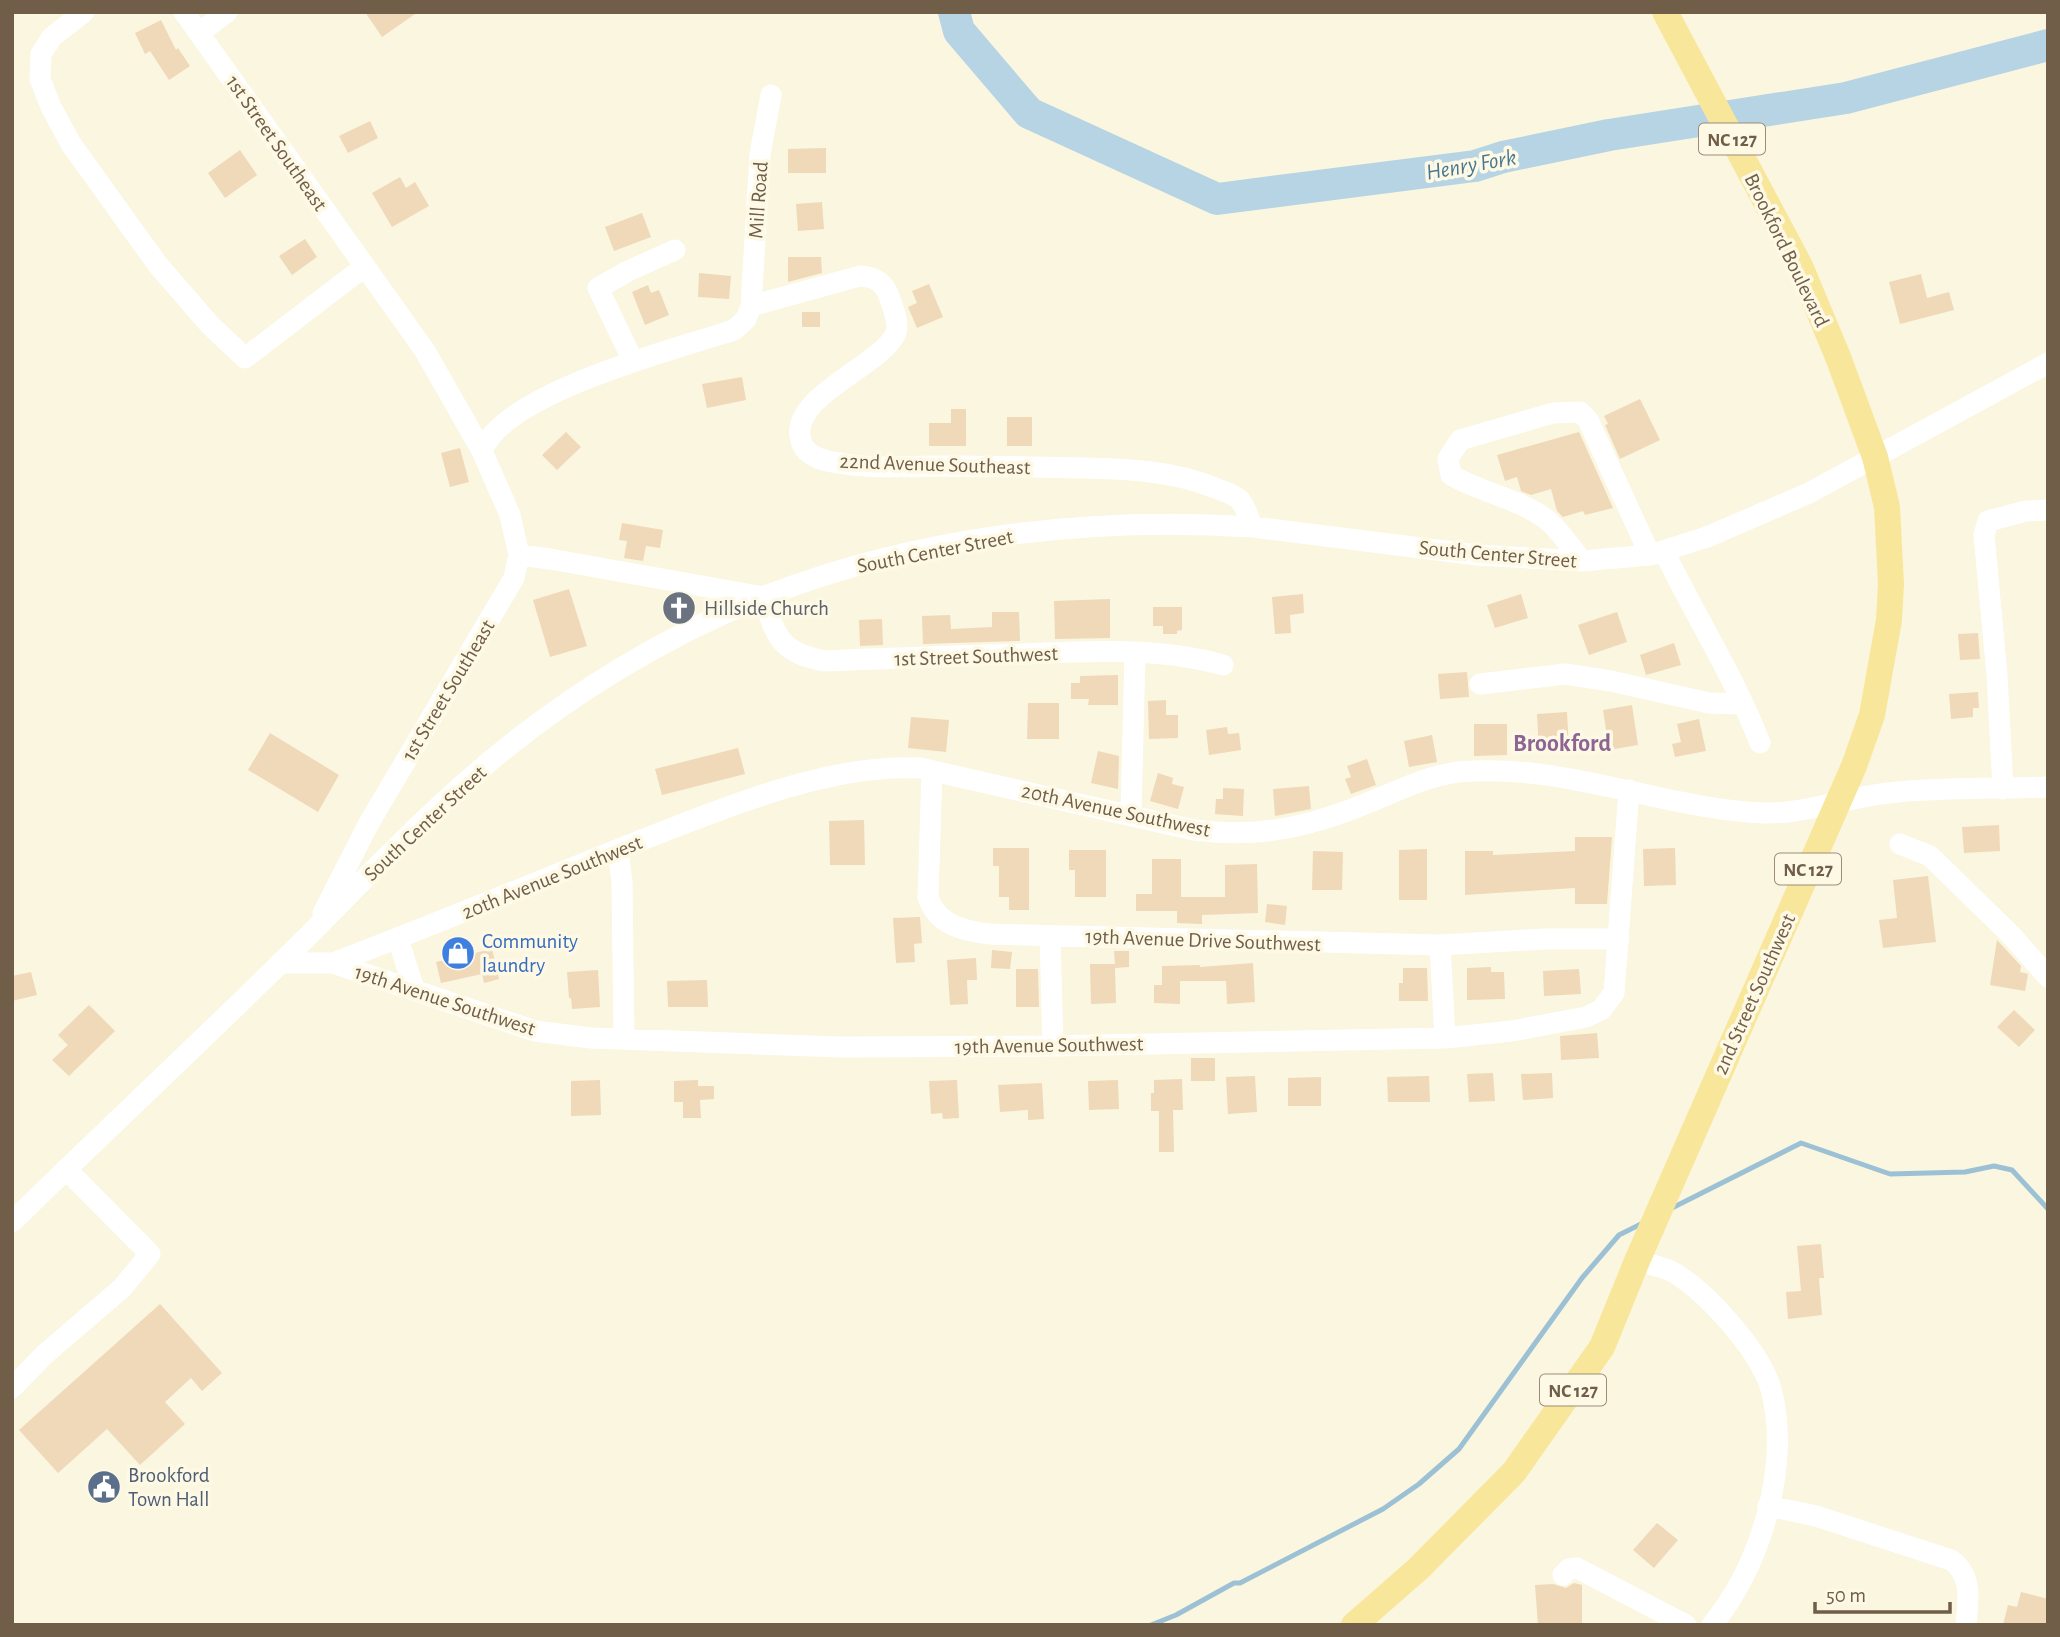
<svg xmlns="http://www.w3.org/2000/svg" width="2060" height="1637" viewBox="0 0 2060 1637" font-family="'Alegreya Sans',sans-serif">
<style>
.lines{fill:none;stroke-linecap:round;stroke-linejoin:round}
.stream{stroke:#9cc1d4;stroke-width:5}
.river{stroke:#b6d4e3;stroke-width:32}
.building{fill:#efd9b9}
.minor{stroke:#fff;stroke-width:21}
.major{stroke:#f8e79a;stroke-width:26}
.labels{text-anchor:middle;stroke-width:7;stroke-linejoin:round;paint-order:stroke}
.shield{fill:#fef9e5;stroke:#9b8c78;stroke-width:2}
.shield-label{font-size:19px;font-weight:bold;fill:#705e49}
.street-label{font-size:21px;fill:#705e49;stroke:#fef9e5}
.worship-label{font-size:21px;fill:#5b616d;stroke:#fef9e5;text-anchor:start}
.shop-label{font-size:21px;fill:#366cbe;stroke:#fef9e5;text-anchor:start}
.service-label{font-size:21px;fill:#4e5e75;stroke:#fef9e5;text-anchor:start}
.water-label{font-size:23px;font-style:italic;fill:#4a7790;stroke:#fef9e5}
.quarter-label{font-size:24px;font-weight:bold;fill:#8d6493;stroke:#fef9e5}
</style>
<rect width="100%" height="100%" fill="#fbf6e0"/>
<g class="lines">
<path class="stream" d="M1670,1209l131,-66 89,31 75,-2 29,-6 18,4 36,39
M1151,1625l25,-10 58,-32h6l143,-74 36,-25 40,-35 123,-171 37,-43 24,-12"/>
<path class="river" d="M954,12l5,19 70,82 188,86 258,-33 28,-9 106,-22 237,-37 202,-53"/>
</g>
<path class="building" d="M365,12h53l-36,25z
M161,20l15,30 2,-2 12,18 -21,14 -19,-29 -5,3 -10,-21z
M370,121l8,17 -30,15 -9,-17z
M826,148v25h-38v-24z
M240,150l17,25 -32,23 -17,-25z
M400,177l6,11 9,-6 14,24 -37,21 -20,-34z
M822,202l2,27 -26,2 -2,-27z
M642,213l9,24 -37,14 -9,-24z
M305,239l12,18 -25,18 -13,-19z
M788,257h33l1,16 -34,9z
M699,273l32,3 -2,23 -31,-2z
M1921,274l6,24 22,-6 5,18 -54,14 -11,-42z
M929,284l14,33 -26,11 -9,-21 9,-4 -5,-12z
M648,285l3,8 8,-3 10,25 -24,10 -13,-33z
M802,312h18v15h-18z
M742,377l4,23 -39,8 -5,-24z
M1640,399l20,41 -40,19 -15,-34 3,-1 -4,-8z
M951,409h15v37h-37v-23h22z
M1007,417h25v29h-25z
M566,432l15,15 -24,23 -15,-15z
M1579,432l34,76 -28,7 -2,-4 -20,6 -6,-6 -6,-22 -20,6 -10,-4 -4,-14 -12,4 -8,-26z
M460,448l9,34 -19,5 -9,-34z
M622,523l41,7 -3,18 -14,-2 -3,15 -19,-3 3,-17 -8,-1z
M569,589l18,57 -37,11 -17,-57z
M1303,594l1,19 -14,2 1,18 -16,1 -3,-37z
M1521,594l7,24 -33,10 -8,-23z
M1110,599v39l-55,1 -1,-38z
M1153,607h29v23l-5,1v3h-14v-8h-10z
M992,612h27l1,29 -97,3 -1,-28 28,-1 1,14 41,-2z
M1617,612l10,30 -38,13 -11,-30z
M882,619l1,26 -23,1 -1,-26z
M1978,633l2,26 -20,1 -2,-26z
M1674,643l7,22 -35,10 -6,-20z
M1467,672l2,25 -29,2 -2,-25z
M1118,675v30h-30l1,-6h-18v-16h9v-7z
M1978,692l1,16h-6v9l-22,2 -2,-25z
M1166,700v15h12v23l-29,1 -1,-38z
M1028,703h31v36h-32z
M1632,705l6,40 -29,5 -6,-40z
M1567,712l2,38 -30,2 -2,-38z
M911,717l38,3 -3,32 -38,-4z
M1699,719l7,32 -31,6 -3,-13 9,-2 -4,-18z
M1474,724h33v31l-33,1z
M1227,727l1,7 11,-1 2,17 -32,5 -3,-25z
M270,733l69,42 -21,37 -70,-42z
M1432,735l5,27 -28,5 -5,-26z
M738,748l7,26 -83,21 -7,-26z
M1098,751l21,5 -1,33 -27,-6z
M1367,759l9,26 -25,9 -6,-15 6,-2 -4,-11z
M1158,773l15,5 -1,6 12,3 -6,22 -28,-8z
M1309,786l2,23 -36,7 -2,-27z
M1223,788l21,1 -1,27 -28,-2 1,-15h7z
M864,820l1,45h-35l-1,-44z
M1999,825l1,26 -36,2 -2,-26z
M1575,837h37l-5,67h-32v-16l-110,7v-44h28v4l82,-4z
M993,848h36v62h-20v-13h-10v-31h-6z
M1675,848l1,37 -32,1 -1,-37z
M1427,849v51h-28v-50z
M1069,850h37v47h-31v-27h-6z
M1313,851l30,1 -1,38h-30z
M1152,859h29v38h44v-32l32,-1 1,49 -56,2v9l-25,-1v-12h-41v-17h16z
M1928,876l8,66 -53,6 -4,-28 18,-2 -4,-38z
M1267,904l20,2 -2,19 -20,-3z
M920,917l2,26 -8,1 1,18 -19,1 -3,-45z
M1997,940l24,26 -1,6 8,2 -3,17 -35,-6z
M492,949l7,30 -15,4 -2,-9 -41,9 -5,-21z
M992,950l20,2 -2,17 -19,-1z
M1114,951h15v16l-14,1 1,35 -25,1 -1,-40h25z
M976,958l1,22h-10l1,24 -18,1 -3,-45z
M1253,963l2,39 -28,2 -1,-23h-46v23l-26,-1v-18h8v-19l38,-1v2z
M1491,967v5h13l1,27 -38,1v-32z
M1403,968h24l1,33h-29v-18h4z
M1016,969h22l1,38h-23z
M1579,969l2,25 -37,2 -1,-25z
M598,970l2,37 -28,2 -1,-11h-2l-2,-26z
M31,972l6,23 -25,6v-25z
M707,980l1,27h-40l-1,-26z
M89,1005l26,26 -46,45 -17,-16 16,-15 -10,-10z
M2014,1010l21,20 -16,17 -22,-20z
M1597,1033l2,25 -38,2 -1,-24z
M1191,1058h24v23h-24z
M1493,1073l2,28 -26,1 -2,-28z
M1552,1073l1,25 -30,2 -2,-26z
M1255,1076l2,36 -29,2 -2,-37z
M1429,1076l1,26h-42l-1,-25z
M1321,1077v29h-33v-28z
M1182,1079l1,31h-10l1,42h-15v-41h-8v-18h3v-13z
M600,1080l1,35 -30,1v-35z
M698,1080v6h16v13l-14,1 1,18h-18v-16h-9v-21z
M957,1080l2,38 -16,1 -1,-6 -11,1 -2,-33z
M1118,1080l1,29 -30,1 -1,-29z
M1042,1083l2,36 -16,1v-10l-28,2 -2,-27z
M1821,1244l3,34h-5l3,37 -34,4 -2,-27 15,-1 -4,-45z
M160,1304l62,69 -20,18 -11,-13 -26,24 20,22 -45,41 -33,-36 -49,44 -39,-43z
M1657,1523l21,17 -24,28 -21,-18z
M1574,1583l8,2v40h-44l-3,-40 18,-1 13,4z
M2021,1592l27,7v26h-45l5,-20 9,2z"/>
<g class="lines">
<path class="minor" d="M84,12l-32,25 -11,17 -1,25 11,28 20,37 87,121 52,60 35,33 119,-91
M184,12l241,339 57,100 28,64 9,40 -5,23 -145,245 -46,90
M199,33l28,-21
M751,306l9,-152 11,-59
M633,361l-35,-73 30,-17 47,-21
M482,451c23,-59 194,-102 252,-121l12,-11 5,-13 109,-30c16,1 25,7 30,23 4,11 10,26 5,36 -19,34 -107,62 -94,106 5,18 29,21 44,23 32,5 64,2 96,2 48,0 96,1 144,2 44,1 89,3 130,20 8,3 18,6 24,11 7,7 9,20 14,28
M1664,551c31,65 70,125 96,192
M519,555l31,4 213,38c14,41 16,55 62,64 66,-3 131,-5 197,-7 66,-3 138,-7 201,11
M1582,561c-11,-13 -22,-31 -36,-42 -29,-21 -64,-26 -95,-44l-3,-16 12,-19 93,-27 27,-1 8,8 62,135
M1480,684l85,-10 46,7 98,22 34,1
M932,771l-4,126c9,28 35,34 62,37l450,11 105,-6h74
M2003,789l-6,-114 -13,-140 4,-14 38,-10 22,-1
M1131,814l4,-160
M1900,844l30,12 82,80 36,41
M618,850l4,33 2,156
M1050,936l3,110
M398,939l16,50
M1440,945l5,93
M280,963h53l202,68 56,7 249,9 213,-1 392,-8 67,-7 74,-14 15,-7 13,-17 15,-203
M333,963c101,-38 201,-80 301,-120 86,-33 193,-80 286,-75l274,62c63,8 112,-2 171,-26 31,-12 60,-28 94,-32 104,-10 203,37 305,41 42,1 83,-16 125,-20 52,-6 106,-4 159,-6
M12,1222c96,-94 194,-185 289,-279 63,-63 125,-129 194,-186 79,-65 172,-122 268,-160 153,-60 326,-81 490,-70l224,28 105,6 68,-6 57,-18 102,-44 239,-130
M1637,1261c11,3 26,6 36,11 34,20 87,79 98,117 20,77 -10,176 -59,236
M12,1388l32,-33 78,-67 28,-34 -84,-85
M1768,1506l48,10 135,44c22,16 17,40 15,65
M1563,1575l6,-6 8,-1 109,57"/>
<path class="major" d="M1354,1625l64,-56 96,-97 88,-125 35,-86 217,-495 18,-51 17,-95 2,-36 -4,-77 -12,-50 -37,-100 -38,-91 -135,-254"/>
</g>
<defs>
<g id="church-disc" transform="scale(1.75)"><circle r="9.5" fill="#6b7280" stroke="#fef9e5"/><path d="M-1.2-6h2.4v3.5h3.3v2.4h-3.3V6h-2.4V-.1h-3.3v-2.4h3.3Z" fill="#fff"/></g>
<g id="shop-disc" transform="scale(1.75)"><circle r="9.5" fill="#3f7fe0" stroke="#fef9e5"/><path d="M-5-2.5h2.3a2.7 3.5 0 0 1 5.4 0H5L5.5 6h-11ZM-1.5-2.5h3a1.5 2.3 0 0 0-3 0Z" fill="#fff"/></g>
<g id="civic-disc" transform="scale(1.75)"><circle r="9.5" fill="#5c6f8a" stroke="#fef9e5"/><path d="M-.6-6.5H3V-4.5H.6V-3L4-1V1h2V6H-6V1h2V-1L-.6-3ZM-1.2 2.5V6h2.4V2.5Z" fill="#fff"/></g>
</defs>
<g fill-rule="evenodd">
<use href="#church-disc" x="679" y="608"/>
<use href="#shop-disc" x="458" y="953"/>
<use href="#civic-disc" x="104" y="1487"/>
</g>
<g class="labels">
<g class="shield">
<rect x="1699" y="123.5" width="66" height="31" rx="5"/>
<rect x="1775" y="853.5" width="66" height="31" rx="5"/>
<rect x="1540" y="1374.5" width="66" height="31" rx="5"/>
</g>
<g class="shield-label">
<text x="1732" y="146">NC 127</text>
<text x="1808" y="876">NC 127</text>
<text x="1573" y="1397">NC 127</text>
</g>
<g class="street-label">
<text transform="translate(277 143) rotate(55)" y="7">1st Street Southeast</text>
<text transform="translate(758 200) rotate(-86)" y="7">Mill Road</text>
<text transform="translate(1787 250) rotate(64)" y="7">Brookford Boulevard</text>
<text transform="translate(935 464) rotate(2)" y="7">22nd Avenue Southeast</text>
<text transform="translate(935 551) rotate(-11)" y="7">South Center Street</text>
<text transform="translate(1498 554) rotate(5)" y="7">South Center Street</text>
<text transform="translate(976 656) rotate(-2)" y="7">1st Street Southwest</text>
<text transform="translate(448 690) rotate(-59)" y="7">1st Street Southeast</text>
<text transform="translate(1116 810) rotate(12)" y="7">20th Avenue Southwest</text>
<text transform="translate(425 823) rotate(-43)" y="7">South Center Street</text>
<text transform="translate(552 877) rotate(-22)" y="7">20th Avenue Southwest</text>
<text transform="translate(1203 940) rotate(2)" y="7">19th Avenue Drive Southwest</text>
<text transform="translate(1754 994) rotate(-66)" y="7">2nd Street Southwest</text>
<text transform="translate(445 1000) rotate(18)" y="7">19th Avenue Southwest</text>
<text transform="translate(1049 1045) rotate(-1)" y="7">19th Avenue Southwest</text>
</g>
<g class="worship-label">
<text x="704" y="615">Hillside Church</text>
</g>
<g class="shop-label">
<text x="482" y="948">Community<tspan x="482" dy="24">laundry</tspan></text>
</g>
<g class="service-label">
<text x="128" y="1482">Brookford<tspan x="128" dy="24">Town Hall</tspan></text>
</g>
<g class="water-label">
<text transform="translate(1471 164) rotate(-10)" y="8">Henry Fork</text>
</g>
<g class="quarter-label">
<text x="1562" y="751">Brookford</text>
</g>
</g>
<rect width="2060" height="1637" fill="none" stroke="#705e49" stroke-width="28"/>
<path d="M1815 1602v10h135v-10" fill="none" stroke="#705e49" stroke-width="3.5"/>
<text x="1826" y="1602" font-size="21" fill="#705e49" stroke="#fef9e5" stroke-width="5" paint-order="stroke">50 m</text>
</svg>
